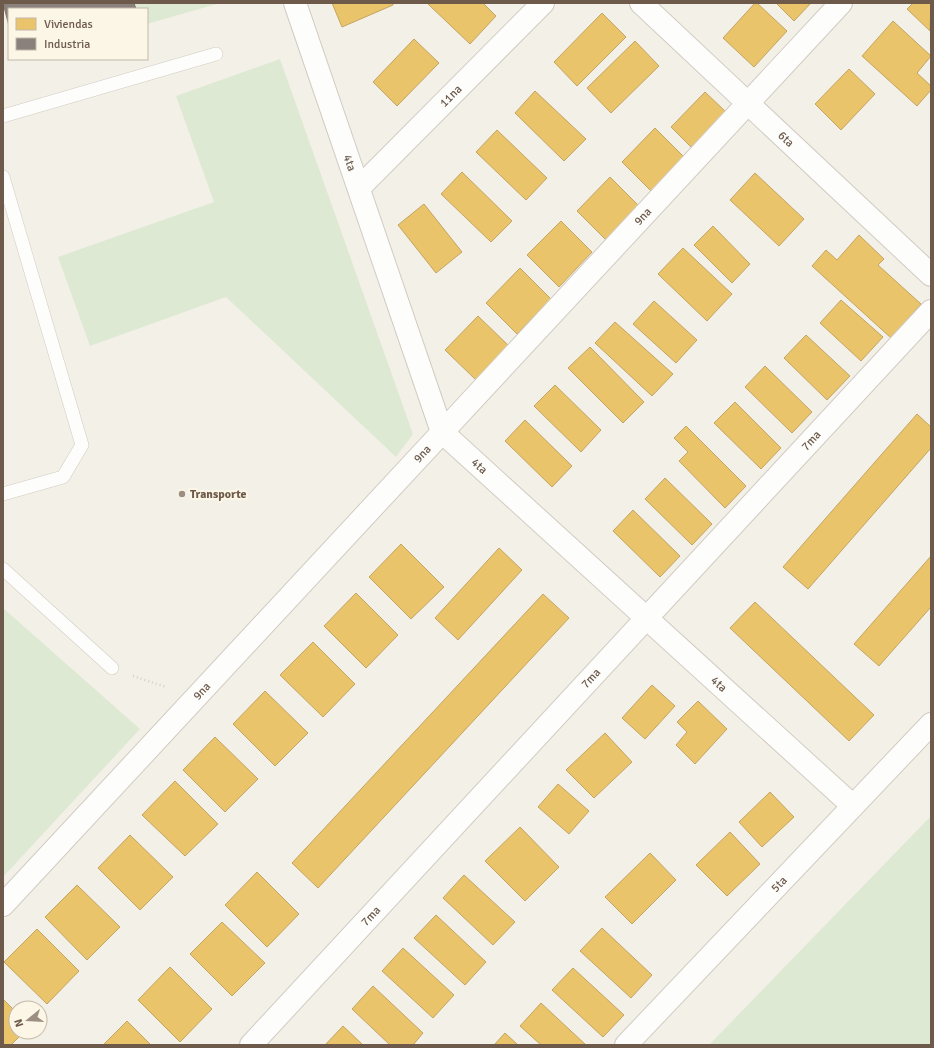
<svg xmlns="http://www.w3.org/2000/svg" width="934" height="1048" viewBox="0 0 934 1048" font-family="Signika,sans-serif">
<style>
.green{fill:#dee9d3}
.homes{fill:#e9c46a;stroke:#c4a461}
.industry{fill:#8a817c;stroke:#81756d}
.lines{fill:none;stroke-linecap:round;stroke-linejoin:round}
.service-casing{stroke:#d2cbc3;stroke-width:14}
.minor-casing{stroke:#d2cbc3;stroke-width:24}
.path{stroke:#d5cfc9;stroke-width:2.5;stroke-dasharray:1 3;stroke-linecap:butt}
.service{stroke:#fdfdfb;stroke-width:13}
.minor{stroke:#fdfdfb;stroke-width:22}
.poi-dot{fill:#9c8e82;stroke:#fcf6e7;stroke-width:1.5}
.labels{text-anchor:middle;stroke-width:4;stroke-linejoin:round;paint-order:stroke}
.street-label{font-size:12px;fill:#6d5a4b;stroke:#fcf6e7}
.poi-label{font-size:12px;font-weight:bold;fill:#6d5a4b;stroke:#fcf6e7;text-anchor:start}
</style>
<rect width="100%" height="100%" fill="#f3f0e7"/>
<path class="green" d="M132,3h88l-73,21v-15h-13z
M280,59l133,375 -17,23 -170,-160 -136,49 -32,-89 156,-55 -38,-106z
M3,608l137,121 -137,148z
M931,816v229h-222z"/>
<path class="homes" d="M332,3h61v2l-51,22z
M429,3h54l13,13 -26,28 -42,-40z
M755,3h2l30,28 -33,36 -31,-29z
M776,3h35l-17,18z
M913,3h18l-1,28 -23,-22z
M602,13l24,24 -49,49 -23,-24z
M893,21l38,35 -14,17 14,13v4l-14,16 -55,-50z
M414,39l25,24 -42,43 -24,-24z
M635,41l24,25 -48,47 -24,-25z
M849,69l26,25 -34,36 -26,-26z
M535,91l51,48 -22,22 -49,-48z
M705,92l21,20 -34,36 -21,-21z
M655,128l31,31 -33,34 -31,-31z
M497,130l50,48 -21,22 -50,-48z
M462,172l50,49 -21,21 -50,-48z
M755,173l49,46 -25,27 -49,-46z
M610,177l31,31 -33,34 -31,-31z
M424,204l38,48 -26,21 -38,-48z
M561,221l31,31 -33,35 -32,-32z
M713,226l37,38 -18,19 -38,-38z
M859,235l25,24 -6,6 43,39 -30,34 -79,-72 14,-16 11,10z
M683,248l49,46 -25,27 -49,-47z
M520,268l31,31 -34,35 -31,-31z
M841,300l42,37 -22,24 -41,-38z
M654,301l43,39 -21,23 -43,-39z
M478,316l32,31 -33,34 -32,-31z
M615,322l58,52 -21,22 -57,-53z
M806,335l44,41 -23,24 -43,-42z
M590,347l54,55 -21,21 -55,-55z
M765,366l47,46 -20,21 -47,-46z
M555,385l46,45 -20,22 -47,-46z
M735,402l46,46 -20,21 -47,-46z
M917,414l14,13v21l-123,141 -25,-22z
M525,420l47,46 -20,21 -47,-46z
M686,426l60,60 -21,22 -46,-47 9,-9 -14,-14z
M665,478l47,46 -20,21 -47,-46z
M633,510l47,46 -20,21 -47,-46z
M401,544l43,43 -33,32 -42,-42z
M499,548l23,22 -64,70 -23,-22z
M931,556v51l-52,59 -25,-22z
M356,593l42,42 -32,33 -42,-42z
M543,594l26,24 -251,270 -26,-25z
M755,602l119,113 -25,26 -119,-113z
M313,642l42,42 -32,33 -43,-42z
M652,685l23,21 -30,33 -23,-21z
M265,691l43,42 -33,33 -42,-42z
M698,701l29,28 -32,35 -19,-19 11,-13 -10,-10z
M605,733l27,29 -38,36 -28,-28z
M215,737l43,42 -33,33 -42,-42z
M175,781l43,43 -33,32 -43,-41z
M558,784l31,27 -20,23 -31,-27z
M770,792l24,25 -32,30 -23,-25z
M520,827l39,40 -34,34 -40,-40z
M730,832l30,32 -33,32 -31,-31z
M130,835l43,42 -33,33 -42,-42z
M650,853l26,27 -44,44 -27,-27z
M257,872l42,42 -32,33 -42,-42z
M464,875l51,47 -22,23 -50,-47z
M77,885l43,42 -33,33 -42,-43z
M436,915l50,47 -21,23 -51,-47z
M222,922l43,41 -33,33 -42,-42z
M602,928l50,47 -21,23 -51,-47z
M37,929l42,42 -32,33 -43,-42z
M403,948l51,47 -21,23 -51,-47z
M170,967l42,42 -32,33 -42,-42z
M573,968l51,47 -21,22 -51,-47z
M373,986l50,47 -10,12h-23l-38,-36z
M3,999l13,13v20h8l-13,13h-8z
M541,1003l45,42h-45l-21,-19z
M127,1021l24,24h-48z
M343,1026l20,19h-38z
M505,1033l13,12h-24z"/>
<path class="industry" d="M3,3h131l2,6h-127v17z"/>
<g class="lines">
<g class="service-casing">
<path id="service" d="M3,116l213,-62
M3,177l79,268 -19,32 -60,17
M3,569l109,99"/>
</g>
<g class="minor-casing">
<g id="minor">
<path id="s1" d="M295,3l147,429 411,374"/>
<path id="s2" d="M641,3l290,272"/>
<path id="s3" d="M359,188l184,-185"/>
<path id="s4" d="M3,905l838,-902"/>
<path id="s5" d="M251,1045l680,-734"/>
<path id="s6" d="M626,1045l305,-321"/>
</g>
</g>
<path class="path" d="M133,676l33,11"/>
<use href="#service" class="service"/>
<use href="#minor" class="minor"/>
</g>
<circle class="poi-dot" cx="182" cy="494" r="4"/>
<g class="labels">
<g class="street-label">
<text dy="4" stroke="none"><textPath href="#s3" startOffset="130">11na</textPath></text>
<text dy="4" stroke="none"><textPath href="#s2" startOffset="199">6ta</textPath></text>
<text dy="4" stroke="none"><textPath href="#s1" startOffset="169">4ta</textPath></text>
<text dy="4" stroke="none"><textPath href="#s4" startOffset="940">9na</textPath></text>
<text dy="4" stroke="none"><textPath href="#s5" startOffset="824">7ma</textPath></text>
<text dy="4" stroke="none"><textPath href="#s4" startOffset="616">9na</textPath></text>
<text dy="4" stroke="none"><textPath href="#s1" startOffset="504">4ta</textPath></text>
<text dy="4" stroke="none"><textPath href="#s5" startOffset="500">7ma</textPath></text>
<text dy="4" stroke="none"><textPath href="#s1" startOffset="828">4ta</textPath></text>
<text dy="4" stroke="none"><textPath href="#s4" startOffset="292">9na</textPath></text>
<text dy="4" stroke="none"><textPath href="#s6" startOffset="222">5ta</textPath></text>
<text dy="4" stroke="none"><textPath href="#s5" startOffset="176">7ma</textPath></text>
</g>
<g class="poi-label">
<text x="190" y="498">Transporte</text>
</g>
</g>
<rect width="934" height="1048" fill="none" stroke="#6d5a4b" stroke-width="8"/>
<rect x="8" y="8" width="140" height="52" fill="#fcf6e7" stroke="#c3b8a9"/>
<rect x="16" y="18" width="20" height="12" fill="#e9c46a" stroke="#c3b8a9"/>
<text x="44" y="28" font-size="12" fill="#6d5a4b">Viviendas</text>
<rect x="16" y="38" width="20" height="12" fill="#8a817c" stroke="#c3b8a9"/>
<text x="44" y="48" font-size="12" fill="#6d5a4b">Industria</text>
<g transform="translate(28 1020) rotate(252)"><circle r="19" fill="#fcf6e7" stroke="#c3b8a9"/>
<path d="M0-3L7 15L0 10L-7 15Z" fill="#9c8e82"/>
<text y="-6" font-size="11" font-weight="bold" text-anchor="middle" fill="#6d5a4b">N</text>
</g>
</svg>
